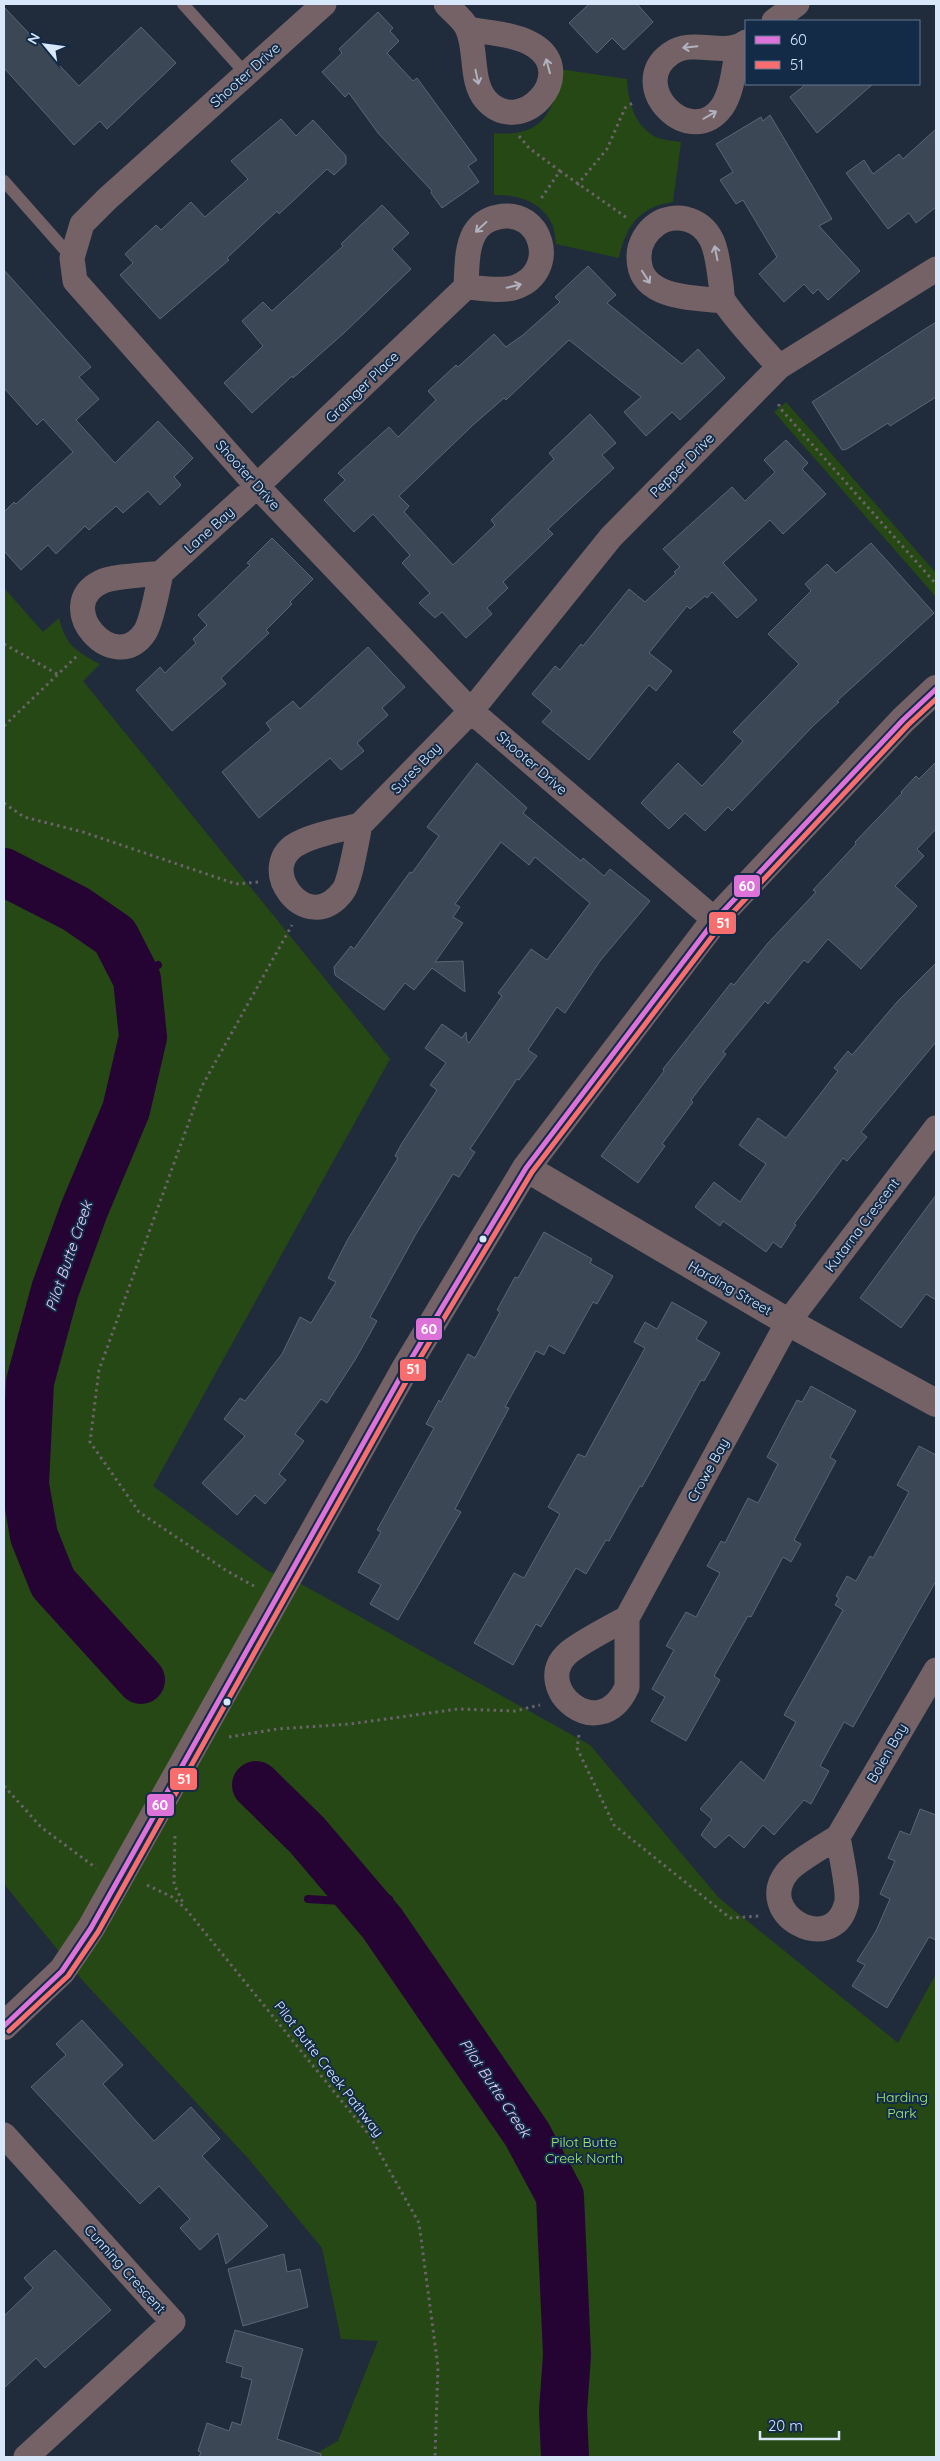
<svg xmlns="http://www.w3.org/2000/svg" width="940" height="2461" viewBox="0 0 940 2461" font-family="Quicksand,sans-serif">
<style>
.green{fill:#264814}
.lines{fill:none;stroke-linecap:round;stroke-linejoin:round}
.stream{stroke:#250434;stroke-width:8}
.river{stroke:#250434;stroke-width:48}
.building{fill:#3c4755;stroke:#5b6674}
.path{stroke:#6a6369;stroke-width:3;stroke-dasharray:2.5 4;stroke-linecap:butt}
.service{stroke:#746266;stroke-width:12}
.minor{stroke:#746266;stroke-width:25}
.tertiary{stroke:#746266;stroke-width:28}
.bus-1-casing{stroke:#142b48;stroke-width:9}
.bus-2-casing{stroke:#142b48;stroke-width:9}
.bus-1{stroke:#dd72d9;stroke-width:5}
.bus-2{stroke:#f86e6e;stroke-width:5}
.oneway{stroke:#b0b2bf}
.bus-dot{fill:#d8e7fa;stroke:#142b48;stroke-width:2}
.labels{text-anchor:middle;stroke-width:4;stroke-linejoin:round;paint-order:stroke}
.street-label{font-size:14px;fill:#d8e7fa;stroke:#142b48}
.park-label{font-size:14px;fill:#a1e67c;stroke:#142b48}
.water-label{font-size:15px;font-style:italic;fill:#eacef6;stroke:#142b48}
.line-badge{stroke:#142b48;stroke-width:2}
.badge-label{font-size:14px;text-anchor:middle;font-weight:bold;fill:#fff}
</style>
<rect width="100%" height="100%" fill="#202c3c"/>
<path class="green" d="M559,69l68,10c1,23 8,49 31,59 7,2 16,3 23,4l-8,60c-33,4 -48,25 -54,56l-63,-14c-1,-6 -1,-14 -4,-20 -10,-22 -35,-30 -58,-29v-62c47,5 62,-20 65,-64z
M786,402l150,171v24l-162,-185z
M4,588l39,44 16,-14c7,28 17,33 41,46l-17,17 307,378 -237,427 115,85 35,14 287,160 129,153 179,145 38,-69v483h-626l28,-16 40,-100 -37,-2 -19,-91 -75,-91 -163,-175 -80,-98z"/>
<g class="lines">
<path class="stream" d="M138,986l8,-13 12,-8
M308,1899l33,2 32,10
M382,1923l1,-12 6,-12"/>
<path class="river" d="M4,872l72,37 39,27 22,43 6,58 -17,73 -42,100 -29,80 -25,92 -5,102 9,52 19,47 88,97
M256,1785l51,50 75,88 145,211 33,62 7,159 -4,56 2,46"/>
</g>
<path class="building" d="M589,4h48l16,18 -29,28 -12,-12 -15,15 -28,-30z
M4,7l75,79 62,-59 35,36 -69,66 -7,-8 -26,24 -70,-77z
M378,12l15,16 -3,3 9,10 -12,12 26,28 4,-3 60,82 -9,6 11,16 -37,26 -11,-15 1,-2 -54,-58 -29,-40 -4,4 -23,-25 20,-19 -3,-4z
M806,84h67l-56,49 -27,-36z
M770,115l62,104 -13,7 41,45 -32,29 -10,-11 -5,5 -9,-10 -20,18 -25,-28 18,-17 -34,-57 -7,4 -16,-24 13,-8 -17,-28 45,-27 2,4z
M281,119l15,17 17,-16 33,36v8l-12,11 -7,-6 -48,45 -2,-3 -50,47 2,2 -69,59 -40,-44 13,-12 -8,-9 31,-29 5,5 30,-28 14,15 43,-38 -17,-18z
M936,129v78l-20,16 -7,-10 -21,16 -42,-56 18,-13 9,14 26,-20 4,5z
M382,205l27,28 -17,16 19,20 -67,64 -51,45 -1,-2 -40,37 -28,-30 39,-37 -21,-25 21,-19 9,9 71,-65 -2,-2z
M588,266l28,29 -9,8 75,61 16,-15 27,29 -45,42 -8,-8 -26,24 -22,-24 17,-15 -72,-57 -63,60 -2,-2 -31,27 -74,71 10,10 -5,6 49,53 42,-40 -4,-5 63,-61 -5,-6 41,-39 26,29 -14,12 12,13 -66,61 5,5 -50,48 5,6 -21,20 5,6 -26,24 -24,-26 -7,6 -16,-15 11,-10 -28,-30 8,-8 -37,-41 -19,18 -30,-32 21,-20 -7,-7 22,-20 29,-26 9,10 38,-37 -8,-9 28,-26 2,2 36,-33 12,13 17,-12 37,-33 -5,-5z
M4,270l87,97 -12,10 20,22 -23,21 39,43 43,-42 35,37 -19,19 7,8 -21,20 -12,-14 -25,22 -7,-7 -27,24 -4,-4 -29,28 -8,-9 -27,25 -17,-19v-39l10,-10 2,2 57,-52 -30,-33 -6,6 -33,-37z
M936,322v75l-46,29 -2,-3 -41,26 -5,1 -30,-48z
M786,440l22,23 -6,6 24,25 -43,40 -13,-14 -47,43 34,37 -20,18 -25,-26 -5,6 -2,-2 -15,13 -3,-3 -38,47 23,18 -16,20 -7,-6 -60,75 -47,-38 10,-11 -20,-17 23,-28 5,4 21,-26 2,2 46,-57 16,13 31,-29 -2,-1 6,-5 -17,-18 69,-62 13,14 30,-29 -11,-12z
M272,538l41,41 -23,23 2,2 -26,26 3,3 -48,45 5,6 -54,47 -36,-41 24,-23 5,6 31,-30 -3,-4 14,-14 -9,-10 52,-50 -3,-2z
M871,543l63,70 -97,88 2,1 -26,24 -81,85 -4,-4 -23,24 -20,-18 -16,16 -28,-26 37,-40 24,23 41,-45 -10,-9 66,-68 -31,-30 43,-43 -6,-7 22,-20 9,9z
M368,647l37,40 -23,21 6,7 -31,28 7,8 -23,19 -11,-12 -71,60 -37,-46 49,-42 -5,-7 27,-22 7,8z
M936,762v67l-19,20 7,7 -29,30 22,20 -56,63 -33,-30 -20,24 -4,-3 -36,44 -3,-3 -42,51 3,2 -35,46 2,2 -31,42 3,2 -27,37 -37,-27 63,-85 -1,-2 68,-86 3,2 34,-42 48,-51 -3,-2 43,-46 -1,-2 47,-49 -1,-1 15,-16 3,3z
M477,763l50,45 -4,5 58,48 2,-3 21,18 6,-7 40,32 -50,60 -35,52 -8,-6 -29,43 9,6 -18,24 -2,-1 -47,70 5,3 -16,25 -6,-3 -37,60 -46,83 7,4 -22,39 -28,43 -6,-4 -26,35 9,7 -25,33 7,6 -21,24 -10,-9 -18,20 -35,-32 43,-47 -21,-17 16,-21 5,3 37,-47 18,-37 11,6 25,-41 -8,-4 20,-39 50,-81 -3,-2 7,-13 35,-53 -7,-5 16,-22 -21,-15 17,-24 20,14 4,-6 1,9 2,2 33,-47 -4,-3 33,-44 16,11 43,-57 -55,-46 -6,8 -28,-23 -46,62 5,3 -7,10 10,6 -28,39 28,-1 2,31 -33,-24 -18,22 -9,-7 -21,27 -49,-35 -1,-8 17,-21 3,3 56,-77 2,1 27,-37 -12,-9z
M936,963v79l-75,90 6,5 -20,24 -4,-3 -49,66 2,1 -15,23 -8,-6 -7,10 -43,-31 -3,5 -25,-19 19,-25 26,20 26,-38 -27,-19 19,-27 28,20 52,-67 -4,-3 14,-17 4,4 45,-53z
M936,1195v105l-10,-6 -25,34 -41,-30z
M544,1232l48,27 -2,4 23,13 -16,28 -4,-2 -29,52 -15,-9 -5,10 -8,-4 -31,56 4,1 -54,101 6,3 -63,108 -28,-16 11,-19 -23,-13 23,-40 -4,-2 57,-102 -8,-4 13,-24 2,2 27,-48 7,4 25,-46 -3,-2 18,-33 3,1z
M672,1302l35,20 -11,17 24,14 -16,28 -3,-1 -59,107 -2,-1 -31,55 -3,-1 -20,34 -10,-6 -35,59 -5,-3 -23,41 -39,-22 40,-70 10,5 36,-64 -12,-7 30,-53 7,3 60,-109 -11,-6 11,-20 12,7z
M811,1386l45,25 -26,46 6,4 -42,79 7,4 -10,18 -8,-5 -32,60 -3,-1 -34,60 6,4 -34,61 -35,-20 14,-24 -13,-8 22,-39 -8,-4 20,-34 10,5 24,-44 -13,-7 14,-25 4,2 23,-45 10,5 20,-39 -11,-7 30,-57 5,2z
M919,1446l17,9v126l-83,146 -9,-5 -24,44 9,5 -18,33 -7,-4 -30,35 -11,-10 -19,23 -15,-13 -14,13 -14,-13 11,-16 -12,-10 41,-48 23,20 32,-59 -12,-7 59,-105 -8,-5 4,-7 -3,-2 11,-20 9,5 14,-25 3,2 36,-66 -12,-7z
M920,1809l16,6v125l-7,-3 -42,71 -35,-22 13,-21 -8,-4 19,-30 14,-32 -10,-5 15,-33 -7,-3 12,-27 10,4z
M82,2020l41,45 -20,19 51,57 37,-34 29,32 -18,17 66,70 -42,38 -8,-31 -18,17 -20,-22 10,-9 -31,-33 -19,18 -109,-117 35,-32 -10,-11z
M55,2250l56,60 -66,58 -9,-10 -32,30v-72l29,-28 -9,-10z
M284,2254l3,18 13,-3 8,38 -65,19 -15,-57z
M235,2330l68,19 -26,90 44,15v3h-122l2,-5 -3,-1 9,-28 22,8 3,-9 9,3 11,-45 -11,-3 2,-10 -17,-5z"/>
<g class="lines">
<path class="path" d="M519,136l10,12 31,23 -20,29
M560,171l67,47
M577,185l30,-36 18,-41 9,-6
M779,404v3l157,177
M4,644l55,31
M4,726l75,-72
M4,803l20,14 59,15 153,52 23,-2
M254,1586l-27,-15 -88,-59 -49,-70 9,-72 103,-284 90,-161
M579,1735l-2,13 37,77 116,93 29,-2
M229,1737l48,-8 73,-5 108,-15 57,2 25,-6
M4,1786l37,41 55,41
M175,1836l-1,48 10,21
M147,1885l25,12 13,11 185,228 49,87 19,144 -3,90"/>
<path class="service" d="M183,4l63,70
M4,181l68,77"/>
<path class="minor" d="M324,4l-217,195 -25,25 -10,34 3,23 182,205 214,225 244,209
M446,4c6,7 19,17 22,26 9,21 2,51 18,70 35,39 93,-25 49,-54 -18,-12 -46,-13 -67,-17
M774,21l23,-17
M738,48c-4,18 -5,43 -16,59 -32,44 -96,-21 -52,-53 23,-17 55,4 76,-12
M723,301c-30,-4 -85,-1 -84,-45 0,-13 8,-25 18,-32 8,-6 20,-7 29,-5 31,8 31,39 35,65 1,6 0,14 4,19 15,22 36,43 54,64
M161,573l96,-87 209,-199c1,-16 0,-38 8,-53 5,-9 14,-15 24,-17 44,-10 62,54 18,70 -14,5 -36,1 -50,0
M161,573c-3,14 -9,48 -16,59 -30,46 -94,-26 -44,-50 11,-6 46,-7 60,-9z
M360,825l111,-114 140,-174 168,-170 157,-98
M360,825c-3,14 -10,57 -17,66 -36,49 -92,-27 -42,-49 18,-9 40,-12 59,-17z
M627,1618l161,-296 148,-194
M627,1618v69c-27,60 -96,1 -60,-33 12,-11 44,-27 60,-36z
M838,1837c2,13 12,57 8,68 -14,52 -94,9 -58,-34 9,-10 37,-26 50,-34z
M838,1837l98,-167
M4,2135l169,187 -147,135"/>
<path class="tertiary" d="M526,1168l262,154 148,81
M4,2026l58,-55 29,-43 314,-559 121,-201 189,-248 188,-200 33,-31"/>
<g class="bus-1-casing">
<path id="bus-1" d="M4,2026l58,-55 29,-43 314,-559 121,-201 189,-248 188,-200 33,-31"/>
</g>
<g class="bus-2-casing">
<path id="bus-2" d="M9,2031l59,-55 30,-44 313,-559 121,-201 189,-247 187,-200 28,-26"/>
</g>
<use href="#bus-1" class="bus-1"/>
<use href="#bus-2" class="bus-2"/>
</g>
<defs><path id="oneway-shaft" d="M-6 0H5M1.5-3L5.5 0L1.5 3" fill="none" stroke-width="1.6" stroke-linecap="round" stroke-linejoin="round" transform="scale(1.25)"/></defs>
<g class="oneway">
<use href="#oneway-shaft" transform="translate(690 47) rotate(174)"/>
<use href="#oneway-shaft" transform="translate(548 66) rotate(-105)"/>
<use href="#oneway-shaft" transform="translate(477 77) rotate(78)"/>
<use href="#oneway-shaft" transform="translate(710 115) rotate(-30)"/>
<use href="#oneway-shaft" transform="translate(481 227) rotate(137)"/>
<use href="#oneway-shaft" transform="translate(716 253) rotate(-101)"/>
<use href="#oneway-shaft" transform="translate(646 277) rotate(57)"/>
<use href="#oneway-shaft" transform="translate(514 286) rotate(-13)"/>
</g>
<g class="bus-dot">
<circle cx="483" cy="1239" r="4.5"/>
<circle cx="227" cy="1702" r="4.5"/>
</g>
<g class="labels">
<g class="street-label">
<text transform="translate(245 75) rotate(-42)" y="5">Shooter Drive</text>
<text transform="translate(362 387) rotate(-44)" y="5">Grainger Place</text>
<text transform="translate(682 465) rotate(-45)" y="5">Pepper Drive</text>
<text transform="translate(248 475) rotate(48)" y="5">Shooter Drive</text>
<text transform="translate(209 530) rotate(-42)" y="5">Lane Bay</text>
<text transform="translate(532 763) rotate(41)" y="5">Shooter Drive</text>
<text transform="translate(416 768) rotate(-46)" y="5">Sures Bay</text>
<text transform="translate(862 1225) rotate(-53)" y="5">Kutarna Crescent</text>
<text transform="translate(730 1288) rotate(30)" y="5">Harding Street</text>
<text transform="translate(708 1470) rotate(-61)" y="5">Crowe Bay</text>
<text transform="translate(887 1753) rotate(-60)" y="5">Bolen Bay</text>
<text transform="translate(329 2069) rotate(52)" y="5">Pilot Butte Creek Pathway</text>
<text transform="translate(125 2269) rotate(48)" y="5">Cunning Crescent</text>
</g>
<g class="park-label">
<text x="902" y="2102">Harding<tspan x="902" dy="16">Park</tspan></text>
<text x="584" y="2147">Pilot Butte<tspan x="584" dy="16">Creek North</tspan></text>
</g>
<g class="water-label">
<text transform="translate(69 1256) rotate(-71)" y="5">Pilot Butte Creek</text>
<text transform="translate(495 2088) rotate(56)" y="5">Pilot Butte Creek</text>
</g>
</g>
<g class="line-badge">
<rect x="733" y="874" width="28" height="24" rx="5" fill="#dd72d9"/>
<rect x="708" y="911" width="29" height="24" rx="5" fill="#f86e6e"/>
<rect x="415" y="1317" width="28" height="24" rx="5" fill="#dd72d9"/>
<rect x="399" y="1358" width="28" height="24" rx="5" fill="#f86e6e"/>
<rect x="169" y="1767" width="29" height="24" rx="5" fill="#f86e6e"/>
<rect x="146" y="1793" width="29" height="24" rx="5" fill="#dd72d9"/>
</g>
<g class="badge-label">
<text x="747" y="891">60</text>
<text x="723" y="928">51</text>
<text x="429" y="1334">60</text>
<text x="413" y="1374">51</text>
<text x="184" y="1784">51</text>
<text x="160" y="1810">60</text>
</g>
<rect width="940" height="2461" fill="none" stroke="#d8e7fa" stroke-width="10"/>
<rect x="745" y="20" width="175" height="65" fill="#142b48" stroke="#62768f"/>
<rect x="755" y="36" width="25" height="8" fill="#dd72d9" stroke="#62768f"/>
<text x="790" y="45" font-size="15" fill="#d8e7fa">60</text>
<rect x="755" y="61" width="25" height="8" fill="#f86e6e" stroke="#62768f"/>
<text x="790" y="70" font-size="15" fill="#d8e7fa">51</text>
<g transform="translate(45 45) rotate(299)" stroke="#142b48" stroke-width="4" paint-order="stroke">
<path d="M0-4L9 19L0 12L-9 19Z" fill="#d8e7fa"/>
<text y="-8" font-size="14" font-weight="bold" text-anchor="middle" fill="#d8e7fa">N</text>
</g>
<path d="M760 2431v8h79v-8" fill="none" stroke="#d8e7fa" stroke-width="2.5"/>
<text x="768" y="2431" font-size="15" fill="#d8e7fa" stroke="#142b48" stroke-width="4" paint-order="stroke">20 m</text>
</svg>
